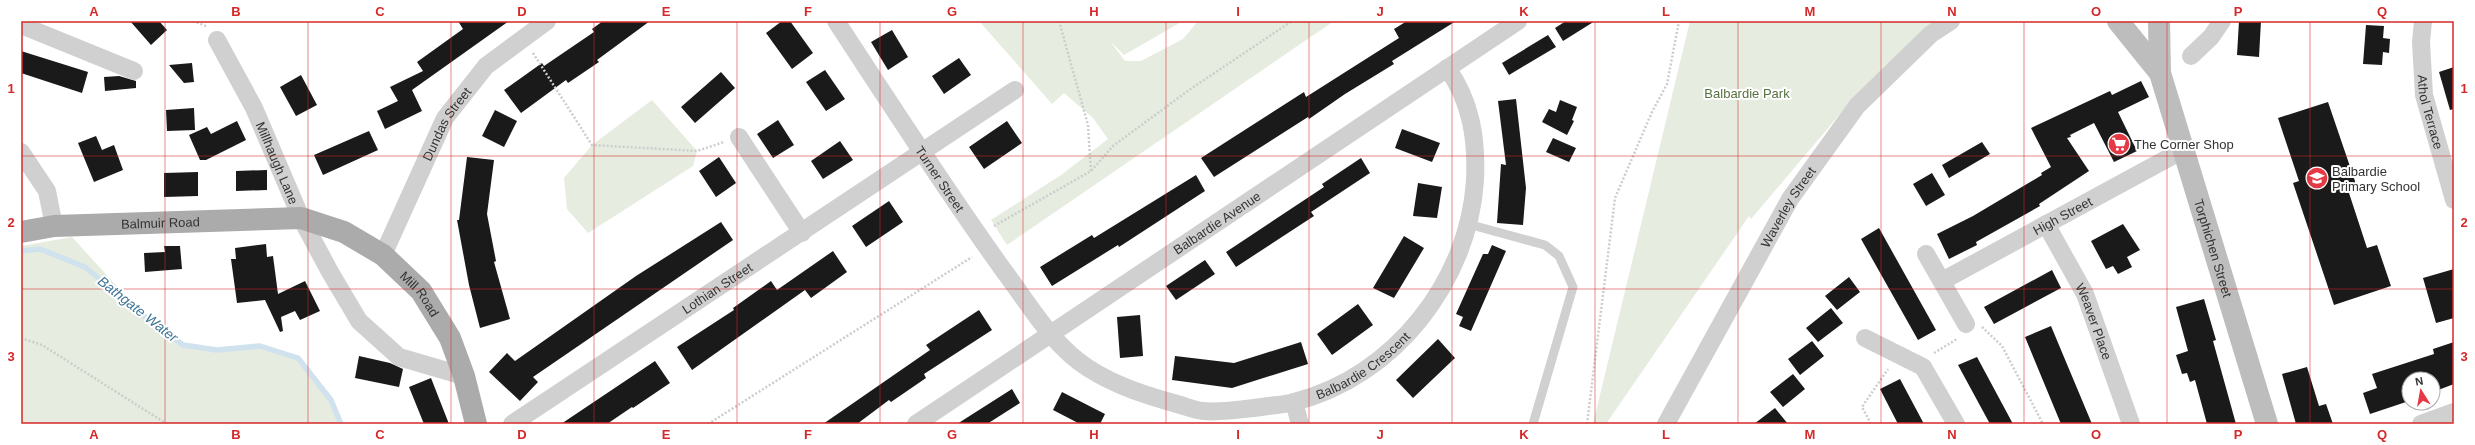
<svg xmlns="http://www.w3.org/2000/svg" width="2475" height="445" viewBox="0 0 2475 445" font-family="Helvetica,sans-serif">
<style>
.green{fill:#e6ecdf}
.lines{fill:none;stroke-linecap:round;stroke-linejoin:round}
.stream{stroke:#cfe2ee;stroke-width:5.5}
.building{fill:#1a1a1a}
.path{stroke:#cdcdcd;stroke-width:2.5;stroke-dasharray:2 2;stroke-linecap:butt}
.lane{stroke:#d0d0d0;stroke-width:9}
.street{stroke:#d0d0d0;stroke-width:18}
.secondary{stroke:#bdbdbd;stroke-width:22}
.primary{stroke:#ababab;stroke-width:22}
.grid{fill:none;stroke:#d62828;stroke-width:1;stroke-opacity:0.55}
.labels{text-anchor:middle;stroke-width:4;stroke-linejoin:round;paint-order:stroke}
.park-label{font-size:13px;fill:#56703f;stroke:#fff}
.street-label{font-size:13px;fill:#333;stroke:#fff}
.poi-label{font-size:13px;fill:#333;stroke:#fff;text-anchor:start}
.water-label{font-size:14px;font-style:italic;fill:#3f7597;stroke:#fff}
.neatline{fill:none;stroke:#d62828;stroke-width:1.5}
.grid-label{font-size:13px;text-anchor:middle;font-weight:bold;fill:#d62828}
</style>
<rect width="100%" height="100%" fill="#fff"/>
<path class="green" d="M979,21h204l-59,34 -14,-14 15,20h16l42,-22 15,-18h136l-327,224 -16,-25 70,-45 47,-36 -15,-21 -29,-25 -12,11z
M1690,21h246l-85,80 -100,118 -2,-3 -143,208h-13z
M652,100l45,51 -4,15 -105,67 -21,-24 -3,-31 28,-33z
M72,237l72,79 39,29 34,5 43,-4 38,12 33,42 10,24h-320v-178z"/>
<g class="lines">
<path class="stream" d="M21,251l19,-2 45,18 59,49 39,29 34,5 43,-4 38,12 33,42 10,24"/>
</g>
<path class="building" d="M130,21h29l8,9 -16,15z
M458,21h51l-97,69 10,21 -37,18 -8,-18 21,-10 -8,-14 33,-16 -6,-9 46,-33z
M603,21h47l-53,39 2,2 -31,21 -2,-3 -45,33 -17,-23 38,-27 2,3 50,-34 -2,-3z
M782,21h8l23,32 -21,16 -26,-36z
M1407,21h49l-64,40 2,3 -49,30 -36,25 -1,-2 -94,60 -13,-19 103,-66 2,5 93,-59 -5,-9z
M1566,21h29l-32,20 -8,-13z
M2239,21h22l-2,36 -22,-2z
M2366,25l18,1 -1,12 7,1 -1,14 -6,-1 -1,13 -19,-1z
M892,30l16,27 -20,13 -17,-28z
M1548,35l8,12 -47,28 -7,-12z
M21,51l67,21 -6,21 -61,-20z
M959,58l12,17 -27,19 -12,-18z
M192,63l2,19 -10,1 -15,-18z
M2454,67v42l-4,1 -11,-38z
M825,70l20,29 -19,12 -20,-29z
M721,72l14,16 -40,35 -14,-16z
M301,75l16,30 -21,11 -16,-29z
M119,76l17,5v7l-31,3 -1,-14z
M2141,81l8,16 -31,15 19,39 -23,11 -20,-39 -24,12 1,2 -4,1 22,33 -50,33 1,2 -64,36 1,3 -28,14 -12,-25 36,-18 69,-41 -1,-2 10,-6 -20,-39 79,-37 2,4z
M1516,99l10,89 -3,37 -26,-2 4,-59 5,1 -8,-64z
M1560,100l17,7 -5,13 2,1 -7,14 -25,-13 7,-13 7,3z
M2328,102l30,88 -9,3 18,55 10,-3 14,41 -57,19 -41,-122 6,-2 -21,-63z
M194,108l1,22 -28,1 -1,-21z
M495,110l22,11 -13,26 -22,-11z
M778,120l16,25 -21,13 -16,-24z
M237,121l9,19 -40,20h-6l-11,-25 18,-8 4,7z
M1007,121l15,22 -38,26 -15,-22z
M1402,129l38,14 -8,19 -37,-14z
M369,131l9,19 -55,25 -9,-20z
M96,136l6,14 12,-5 9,25 -29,12 -16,-39z
M1553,138l23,10 -7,14 -23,-10z
M840,141l13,19 -30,19 -12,-18z
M1982,142l8,12 -41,24 -7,-13z
M467,157l27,3 -7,54 9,47 -2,1 16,57 -30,9 -11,-43 -12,-65h2z
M719,157l17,26 -20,14 -17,-26z
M1361,158l9,15 -59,39 3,4 -78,51 -10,-15 98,-65 -2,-3z
M267,170v20l-31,1v-20z
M198,172v24l-34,1v-24z
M1932,173l13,22 -19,11 -13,-22z
M1196,175l9,16 -86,56 -1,-2 -66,41 -12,-19 52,-32 2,3z
M1418,183l24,4 -5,31 -24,-2z
M889,201l14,21 -37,25 -14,-21z
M721,222l12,18 -200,137 5,5 -18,19 -31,-29 18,-19 8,8 121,-85z
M2123,224l17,26 -13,7 5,10 -14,7 -5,-8 -7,3 -15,-28z
M1879,228l57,102 -18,10 -57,-101z
M1404,236l20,12 -30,50 -21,-10z
M266,244l1,13 6,-1 5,38 27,-13 15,30 -20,9 -5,-9 -14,6 2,14 -3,1 -15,-32 -28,3 -6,-44h5l-1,-11z
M1492,245l14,6 -35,80 -12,-5 4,-9 -7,-3 27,-60h5z
M164,246h16l2,23 -37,3 -1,-19 21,-1z
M833,251l14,21 -36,26 -6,-8 -113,80 -15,-23 57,-37 -1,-2 38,-27 6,9z
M1205,260l10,14 -39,26 -10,-14z
M2454,269v49l-18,5 -13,-45z
M2052,270l9,18 -67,36 -10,-17z
M1849,277l11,15 -23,18 -12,-14z
M2204,299l12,41 -3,1 23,83h-29l-12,-44 -5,2 -3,-9 -5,1 -6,-19 12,-4 -12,-44z
M1358,304l15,21 -41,30 -15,-21z
M1831,308l12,15 -25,19 -12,-14z
M979,310l13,20 -68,44 2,4 -35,24 -2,-2 -32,24h-34l107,-74 -4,-5z
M1140,315l3,41 -23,2 -3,-41z
M2051,326l41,98h-31l-36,-87z
M1438,339l17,19 -42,40 -17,-18z
M1812,341l12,15 -24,19 -12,-16z
M1301,342l7,22 -76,24 -60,-8 3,-24 59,7z
M2454,342v42l-21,8v-13h-24v22l-39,13 -7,-21 14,-5 -5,-14 62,-20 -1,-5z
M359,356l31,7 13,6 -4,18 -44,-9z
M1977,357l36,67h-23l-32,-59z
M655,361l15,22 -37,25 -1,-1 -25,17h-46z
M2307,367l12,39 7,-2 7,20h-37l-14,-50z
M1793,374l12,15 -22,18 -13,-15z
M431,378l18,46h-25l-15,-37z
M1900,379l24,45h-26l-18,-35z
M1012,389l8,14 -33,21h-30z
M1062,392l43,22 -5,10h-20l-27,-14z
M1775,408l13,16h-34z"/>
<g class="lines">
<path class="path" d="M193,21l13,5
M1059,21l29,104 3,46
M533,53l59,92 105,6 27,-9
M994,226l97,-55 22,-25 76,-56 103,-69
M1982,327l20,19 41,78
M21,338l21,7 125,79
M1934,353l23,-14
M708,424l264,-167
M1587,424l28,-226 37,-86 15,-28 12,-63
M1871,424l-9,-17 26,-38"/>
<path class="lane" d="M1468,224l77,21 14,11 14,31 -40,137"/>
<g class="street">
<path id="s1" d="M836,21c55,84 109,168 168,250 25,33 48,74 84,97 28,18 57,27 89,36 8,2 17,6 26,7 19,2 41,-2 59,-4 10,-2 22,-2 32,-5 100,-25 175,-121 181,-222 2,-41 -4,-79 -28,-112"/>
<path id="s2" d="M2423,21l-2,21 3,53 30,105"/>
<path d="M21,25l113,46"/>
<path id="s3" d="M217,40l37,68 47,110 29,54 29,49 40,36 65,19"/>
<path d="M2191,56l20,-19 11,-16"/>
<path d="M739,137l63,96"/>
<path d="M21,152l26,39 7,35"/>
<path id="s4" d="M2046,224l39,70 46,130"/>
<path d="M1926,254l40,70"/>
<path id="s5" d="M383,255l62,-137 41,-52 61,-45"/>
<path id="s6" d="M1942,281l241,-131"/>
<path d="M1865,338l58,29 33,57"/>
<path d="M1294,402l6,22"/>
<path id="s7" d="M512,424l503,-334"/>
<path id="s8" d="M916,424l602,-403"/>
<path id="s9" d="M1666,424l124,-225 67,-93 74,-72 20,-13"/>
<path d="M2421,424l33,-12"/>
</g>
<g class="secondary">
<path d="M2118,21l42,52"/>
<path id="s10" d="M2159,21l1,52 107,351"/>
</g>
<path class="primary" id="s11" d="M21,232l33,-6 247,-8 43,14 39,23 38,36 29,47 14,38 12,48"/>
</g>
<path class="grid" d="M165,21v403M308,21v403M451,21v403M594,21v403M737,21v403M880,21v403M1023,21v403M1166,21v403M1309,21v403M1452,21v403M1595,21v403M1738,21v403M1881,21v403M2024,21v403M2167,21v403M2310,21v403M21,156h2433M21,289h2433"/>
<defs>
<g id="supermarket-disc" transform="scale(1.15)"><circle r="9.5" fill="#e63946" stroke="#fff"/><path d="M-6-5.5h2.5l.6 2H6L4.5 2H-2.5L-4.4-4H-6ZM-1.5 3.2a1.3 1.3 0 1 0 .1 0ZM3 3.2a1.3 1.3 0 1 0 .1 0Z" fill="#fff"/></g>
<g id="school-disc" transform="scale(1.15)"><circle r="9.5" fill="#e63946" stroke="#fff"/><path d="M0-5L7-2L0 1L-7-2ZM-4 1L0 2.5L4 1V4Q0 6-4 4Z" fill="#fff"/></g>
</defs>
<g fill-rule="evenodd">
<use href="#supermarket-disc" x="2119" y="144"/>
<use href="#school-disc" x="2317" y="178"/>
</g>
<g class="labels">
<g class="park-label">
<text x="1747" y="98">Balbardie Park</text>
</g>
<g class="street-label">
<text dy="5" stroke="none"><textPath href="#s2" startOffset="92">Athol Terrace</textPath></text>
<text dy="5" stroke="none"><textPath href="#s5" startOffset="146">Dundas Street</textPath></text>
<text dy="5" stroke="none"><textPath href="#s3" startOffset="137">Millhaugh Lane</textPath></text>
<text dy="5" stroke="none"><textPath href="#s1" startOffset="189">Turner Street</textPath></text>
<text dy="5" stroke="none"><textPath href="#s9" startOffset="249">Waverley Street</textPath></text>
<text dy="5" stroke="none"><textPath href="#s6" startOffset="137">High Street</textPath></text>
<text dy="5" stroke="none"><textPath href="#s8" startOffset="362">Balbardie Avenue</textPath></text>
<text dy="5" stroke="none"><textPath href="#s11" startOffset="140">Balmuir Road</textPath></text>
<text dy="5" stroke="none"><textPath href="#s10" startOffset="235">Torphichen Street</textPath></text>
<text dy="5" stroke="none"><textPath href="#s7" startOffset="246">Lothian Street</textPath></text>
<text dy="5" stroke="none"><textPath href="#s11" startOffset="425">Mill Road</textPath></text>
<text dy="5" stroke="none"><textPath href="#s4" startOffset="109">Weaver Place</textPath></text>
<text dy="5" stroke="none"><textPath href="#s1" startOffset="724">Balbardie Crescent</textPath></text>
</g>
<g class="poi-label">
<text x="2134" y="149">The Corner Shop</text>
<text x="2332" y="176">Balbardie<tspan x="2332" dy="15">Primary School</tspan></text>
</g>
<g class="water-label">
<text transform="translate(138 309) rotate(38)" y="5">Bathgate Water</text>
</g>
</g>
<rect width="2475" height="445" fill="none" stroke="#ffffff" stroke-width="44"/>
<g transform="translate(2421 391) rotate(349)"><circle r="19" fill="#ffffff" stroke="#adadad"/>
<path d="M0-3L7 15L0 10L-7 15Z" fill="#e63946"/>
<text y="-6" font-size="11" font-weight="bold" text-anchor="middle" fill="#333333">N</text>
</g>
<rect x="22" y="22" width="2431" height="401" class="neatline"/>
<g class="grid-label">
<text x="94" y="16">A</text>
<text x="236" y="16">B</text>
<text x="380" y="16">C</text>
<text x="522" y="16">D</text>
<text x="666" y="16">E</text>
<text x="808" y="16">F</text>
<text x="952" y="16">G</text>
<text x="1094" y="16">H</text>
<text x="1238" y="16">I</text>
<text x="1380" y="16">J</text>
<text x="1524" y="16">K</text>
<text x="1666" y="16">L</text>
<text x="1810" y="16">M</text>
<text x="1952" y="16">N</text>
<text x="2096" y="16">O</text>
<text x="2238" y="16">P</text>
<text x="2382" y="16">Q</text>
<text x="11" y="93">1</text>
<text x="2464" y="93">1</text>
<text x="11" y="227">2</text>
<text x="2464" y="227">2</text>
<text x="11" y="361">3</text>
<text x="2464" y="361">3</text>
<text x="94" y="439">A</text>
<text x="236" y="439">B</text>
<text x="380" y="439">C</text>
<text x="522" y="439">D</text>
<text x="666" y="439">E</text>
<text x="808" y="439">F</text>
<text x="952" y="439">G</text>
<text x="1094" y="439">H</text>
<text x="1238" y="439">I</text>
<text x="1380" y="439">J</text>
<text x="1524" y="439">K</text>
<text x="1666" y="439">L</text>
<text x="1810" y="439">M</text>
<text x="1952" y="439">N</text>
<text x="2096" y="439">O</text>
<text x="2238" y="439">P</text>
<text x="2382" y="439">Q</text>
</g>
</svg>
